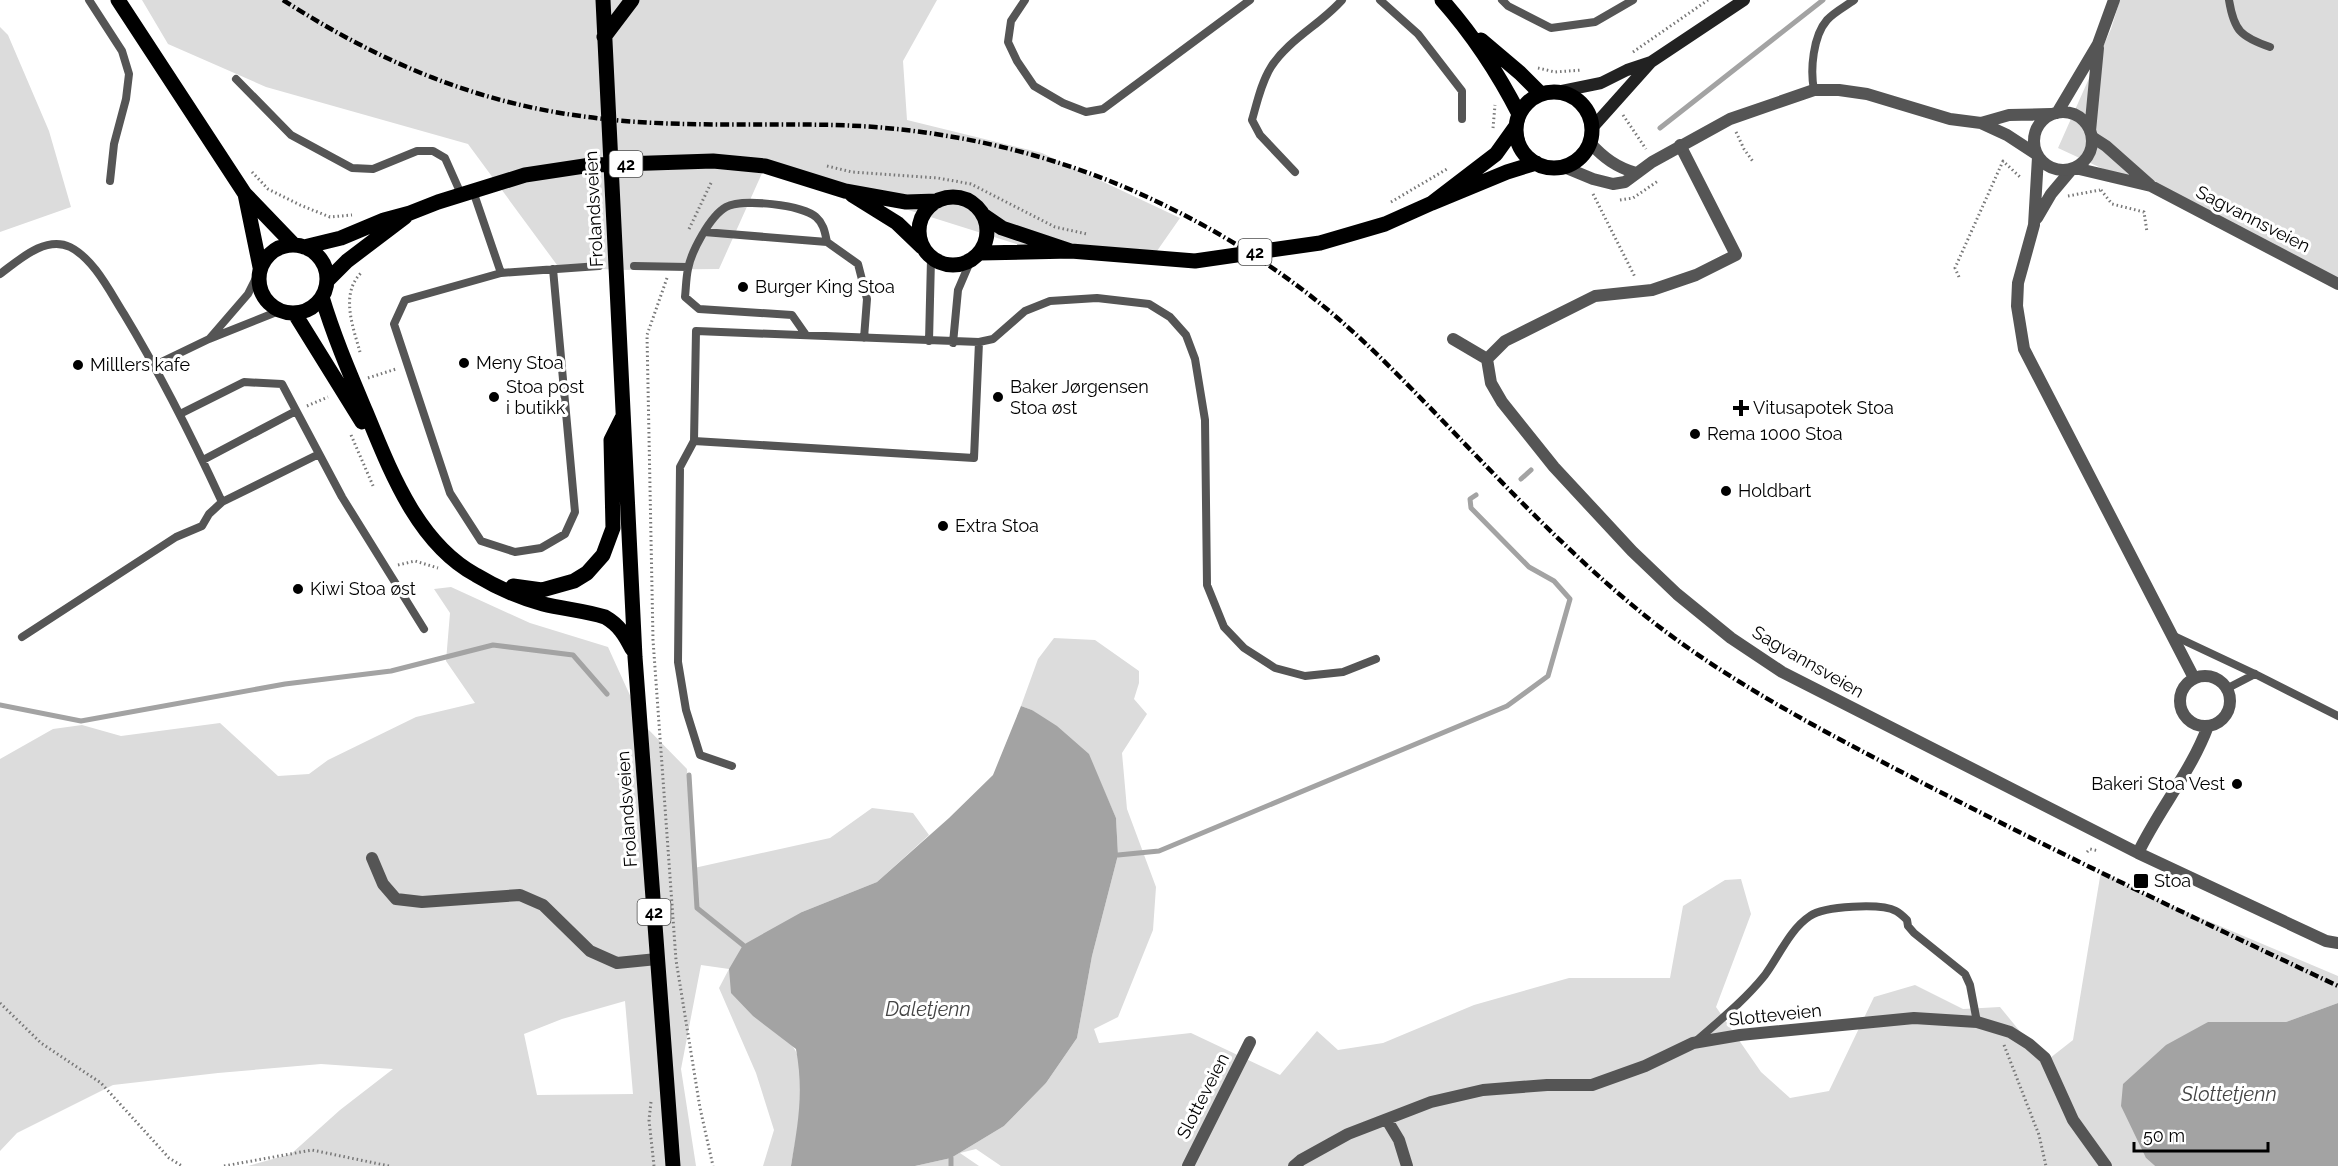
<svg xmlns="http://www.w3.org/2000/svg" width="2338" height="1166" viewBox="0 0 2338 1166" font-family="Raleway,sans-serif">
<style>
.green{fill:#dcdcdc;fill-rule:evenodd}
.water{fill:#a3a3a3}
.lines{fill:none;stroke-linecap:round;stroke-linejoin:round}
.stream{stroke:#a3a3a3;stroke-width:5}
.path{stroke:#777;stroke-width:3;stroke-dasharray:1.5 3;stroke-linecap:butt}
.service{stroke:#555;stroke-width:8}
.minor{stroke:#555;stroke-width:12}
.tertiary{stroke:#555;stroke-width:12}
.secondary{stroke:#222;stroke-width:12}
.primary{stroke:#000;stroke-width:15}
.rail{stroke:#000;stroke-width:4.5;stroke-dasharray:9 3 1.5 3;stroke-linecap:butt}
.poi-dot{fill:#000;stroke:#fff;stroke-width:2}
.labels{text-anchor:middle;stroke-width:6;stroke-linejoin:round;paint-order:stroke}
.shield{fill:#fff;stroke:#4c4c4c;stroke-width:1.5}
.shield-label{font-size:16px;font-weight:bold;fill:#000}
.street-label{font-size:18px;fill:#000;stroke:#fff}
.poi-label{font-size:18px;fill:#000;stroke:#fff;text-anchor:start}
.water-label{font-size:20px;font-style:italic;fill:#444;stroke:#fff}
</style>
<rect width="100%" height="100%" fill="#fff"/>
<path class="green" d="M142,0h795l-34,61 4,59 135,33 138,65 -30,43 -86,-2 -232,-73 -69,-15 -44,98 -104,1 -58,-5 -89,-121 -202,-57 -98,-43z
M2120,0h218v278l-280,-130 53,-119z
M0,27l8,8 41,96 22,76 -71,25z
M451,587l79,36 78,24 35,77 44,45 7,99 136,-30 42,-30 41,5 16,22 -52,47 -75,30 -12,131c22,21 6,95 1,123h-28l11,-36 -18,-57 -37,-85 10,-19 -28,-4 -20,104 15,97h-448l43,-12 49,-44 53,-41 -72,-5 -103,9 -105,12 -96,48 -17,18v-392l53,-30 29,-4 39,11 99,-13 58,53 31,-2 19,-14 88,-43 59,-14 -29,-42 4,-48 -16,-24zM625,1001l8,93 -96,1 -13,-61 38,-15z
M1054,638l41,2 44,31v12l-5,16 13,15 -25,39 5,56 29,78 -3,43 -35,87 -24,12 5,14 92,-10 89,42 37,-44 21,19 45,-7 91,-38 95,-27h101l13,-72 42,-26 16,-1 10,35 -35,93 45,65 29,26 39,-7 45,-94 41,-12 48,24 37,-2 45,55 28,-22 28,-169 36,20 201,85v27l-52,19h-78l-62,136 9,8h-1154l-25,-17 -16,4 19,13h-64l36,-8 53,-32 42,-43 31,-45 15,-82 26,-101 -2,-37 -28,-64 -56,-44 -11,-4 17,-47z"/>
<path class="water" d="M1021,706l11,4 25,16 32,28 27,64 2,37 -26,101 -15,82 -31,45 -42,43 -53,32 -36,8h-124c7,-43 13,-73 5,-117l-43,-33 -22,-23 -2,-24 14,-24 59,-33 75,-30 72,-64 44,-43z
M2338,1003v163h-183l-9,-8 -25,-52 2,-22 43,-39 42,-23h78z"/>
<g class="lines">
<path class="stream" d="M1660,128l163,-128
M1521,479l10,-9
M0,705l81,16 204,-37 106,-13 102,-26 80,10 34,39
M689,775l8,133 46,37
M1118,855l41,-4 348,-145 41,-30 22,-77 -16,-18 -25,-14 -58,-59 -1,-9 6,-4
M951,1158v8"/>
<path class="path" d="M1633,52l75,-52
M1538,68l17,4 27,-2
M1623,115l23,34
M1493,128l2,-23
M1736,132l8,17 10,14
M827,166l25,6 86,6 33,6 84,43 32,7
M252,172l16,17 32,16 30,12 22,-2
M2101,190l11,14 32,8 3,20
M1593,194l42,83
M2068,196l32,-6
M1620,200l13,-2 25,-17
M1391,202l56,-33
M689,229l23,-48
M1959,277l-4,-9 48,-107 18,17
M667,278l-20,57 6,305 23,320 24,148 13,58
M360,352c-7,-25 -20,-58 1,-79
M368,378l28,-9
M307,406l21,-9
M351,435l23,53
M398,565l17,-4 23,7
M2087,852l3,-3 9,2
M0,1003l41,40 60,40 68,75 13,8
M2004,1045l35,90 7,31
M651,1102l-2,18 5,46
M224,1166l88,-16 77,16"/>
<path class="service" d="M89,0l33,51 7,23 -3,25 -12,45 -4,37
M1025,0l-14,21 -3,21 9,19 17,25 29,17 23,9 17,-3 147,-109
M1380,0l38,34 44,57v28
M1502,0l6,6 43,22 44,-6 38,-22
M2229,0c5,31 12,37 41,47
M236,79l55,56 61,33 21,1 44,-18h16l12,7 16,36
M1814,90c-4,-20 -1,-54 13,-70 7,-8 19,-14 27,-20
M1295,172l-35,-37 -8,-15c5,-17 9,-37 19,-53 17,-27 50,-43 71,-67
M473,191l28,82
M704,232l123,10 31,22 9,35 -3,39
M634,266l54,1
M553,269l22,243 -10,22 -24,14 -26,4 -34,-11 -31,-48 -56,-169 11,-24 96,-27 98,-7
M0,274c18,-13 45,-39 70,-27 24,12 40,45 54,67 37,61 68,123 98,188l-13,12 -7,12 -26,11 -154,100
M806,335l-14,-20 -93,-6 -14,-12c1,-9 1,-19 3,-28 3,-17 22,-53 38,-62 16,-9 77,-2 90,10 8,7 9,16 11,25
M210,338l38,-44 10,-20
M929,341l2,-82
M953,343l5,-53 12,-28
M155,365l54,-26 70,-28
M180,414l64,-32 38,2 60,113 82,132
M694,441l280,17 5,-116
M203,460l93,-49
M222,502l97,-48
M2172,635l83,39 83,42
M2226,689l29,-15
M732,766l-32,-11 -14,-45 -8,-48 2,-195 14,-26 2,-110 283,11 14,-3 32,-28 25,-10 47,-3 52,6 21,13 16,18 9,24 10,61 2,165 17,42 20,21 31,20 30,8 38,-4 33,-13
M1695,1042c24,-21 50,-42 70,-67 14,-19 25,-46 45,-59 14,-10 71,-13 86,-5 4,2 8,6 11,9l1,6 6,7 51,41 5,11 7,37"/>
<path class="minor" d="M2092,137l14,9 44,39
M1680,145l56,110 -40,20 -44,15 -57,6 -90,45 -18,18 4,24 11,19 52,65 78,84 45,43 54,44 51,34 356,181 188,88 12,2
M2038,157l-4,68 -16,58 -1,23 7,43 170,329
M2075,168l76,18 187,98
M2037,218l14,-24 21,-25
M1453,339l34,20
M2180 701a25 25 0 1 1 50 0a25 25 0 1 1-50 0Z
M2138,853c21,-44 53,-81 70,-127
M372,858l11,26 13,15 26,3 98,-7 23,10 47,46 27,12 40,-4
M1387,1120l12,20 8,26
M1188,1166l62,-124
M1294,1166l7,-6 47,-26 83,-32 52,-12 64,-5h45l53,-19 48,-23 47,-8 174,-17 63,4 33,10 19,12 16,14 28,62 33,46"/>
<path class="tertiary" d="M2034 141a29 29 0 1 1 58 0a29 29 0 1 1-58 0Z
M2057,113l41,-69 16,-44
M1981,123l28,-8 42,-1
M2090,131l8,-83
M1590,143c14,15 26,24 46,30
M1564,167l29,12 20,5 12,-2 27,-20 78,-43 84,-29h25l28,4 83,25 31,4 26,12 29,19"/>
<path class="secondary" d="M1557,92l44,-9 26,-13 24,-8 93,-62
M1592,128l59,-66"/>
<path class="primary" d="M118,0l127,194 15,73
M603,0l32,657 38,509
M1442,0c31,35 56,73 77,114
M604,37l28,-37
M1481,40l39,33 21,21
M1516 130a38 38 0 1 1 76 0a38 38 0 1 1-76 0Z
M1516,126l-20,28 -64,49 75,-31 29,-9
M245,194l49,51
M852,195l45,28 25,24
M919 231a34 34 0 1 1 68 0a34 34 0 1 1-68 0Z
M259 279a34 34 0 1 1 68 0a34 34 0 1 1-68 0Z
M304,247l37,-9 43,-18 26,-7 28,-11 87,-27 66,-10 122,-4 52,5 80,25 61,11 31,-1
M1071,251l124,10 125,-18 65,-19 47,-21
M980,253l91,-2 -69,-23 -19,-13
M327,281l20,-20 58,-44
M322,297c12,40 28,77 44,115 24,58 51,131 110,163 20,12 44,23 67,29 21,5 42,7 62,13 14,8 20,18 27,32
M295,314l67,108
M513,586l29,4 32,-9 13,-8 16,-18 10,-27 -2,-88 11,-22"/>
<path class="rail" d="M283,0c95,61 192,103 305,117 81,11 164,6 247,8 113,3 227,30 329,80 56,27 110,61 158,100 43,35 81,75 119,114 68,71 135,142 212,203 81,63 172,110 262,157 139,72 281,140 423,207"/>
</g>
<g class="poi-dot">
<circle cx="743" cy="287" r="6"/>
<circle cx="464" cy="363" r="6"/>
<circle cx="78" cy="365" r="6"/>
<circle cx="494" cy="397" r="6"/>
<circle cx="998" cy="397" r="6"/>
<path d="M1738 399h6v6h6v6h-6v6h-6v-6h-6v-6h6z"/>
<circle cx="1695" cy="434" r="6"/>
<circle cx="1726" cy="491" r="6"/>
<circle cx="943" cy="526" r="6"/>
<circle cx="298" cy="589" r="6"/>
<circle cx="2237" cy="784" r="6"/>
<rect x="2133" y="873" width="16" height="16" rx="3"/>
</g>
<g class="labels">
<g class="shield">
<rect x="609.5" y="151" width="33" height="26" rx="4.5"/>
<rect x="1238.5" y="239" width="33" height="26" rx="4.5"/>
<rect x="637.5" y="899" width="33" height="26" rx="4.5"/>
</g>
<g class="shield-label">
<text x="626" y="170">42</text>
<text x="1255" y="258">42</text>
<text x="654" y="918">42</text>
</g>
<g class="street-label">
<text transform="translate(594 209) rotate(-93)" y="6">Frolandsveien</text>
<text transform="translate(2253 219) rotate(27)" y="6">Sagvannsveien</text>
<text transform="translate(1808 662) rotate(30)" y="6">Sagvannsveien</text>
<text transform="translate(627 809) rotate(-94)" y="6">Frolandsveien</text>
<text transform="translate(1775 1015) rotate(-6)" y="6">Slotteveien</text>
<text transform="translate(1203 1096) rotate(-63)" y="6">Slotteveien</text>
</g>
<g class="poi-label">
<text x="755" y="293">Burger King Stoa</text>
<text x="476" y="369">Meny Stoa</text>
<text x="90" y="371">Milllers kafe</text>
<text x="506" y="393">Stoa post<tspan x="506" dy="21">i butikk</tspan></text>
<text x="1010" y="393">Baker Jørgensen<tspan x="1010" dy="21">Stoa øst</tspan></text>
<text x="1753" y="414">Vitusapotek Stoa</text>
<text x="1707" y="440">Rema 1000 Stoa</text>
<text x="1738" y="497">Holdbart</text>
<text x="955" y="532">Extra Stoa</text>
<text x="310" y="595">Kiwi Stoa øst</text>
<text x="2225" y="790" text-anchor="end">Bakeri Stoa Vest</text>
<text x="2154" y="887">Stoa</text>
</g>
<g class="water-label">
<text x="928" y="1016">Daletjenn</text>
<text x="2229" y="1101">Slottetjenn</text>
</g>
</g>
<path d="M2134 1142v9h134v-9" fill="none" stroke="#000000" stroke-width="3"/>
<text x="2143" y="1142" font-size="18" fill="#000000" stroke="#ffffff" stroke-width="4.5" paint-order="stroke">50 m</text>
</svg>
